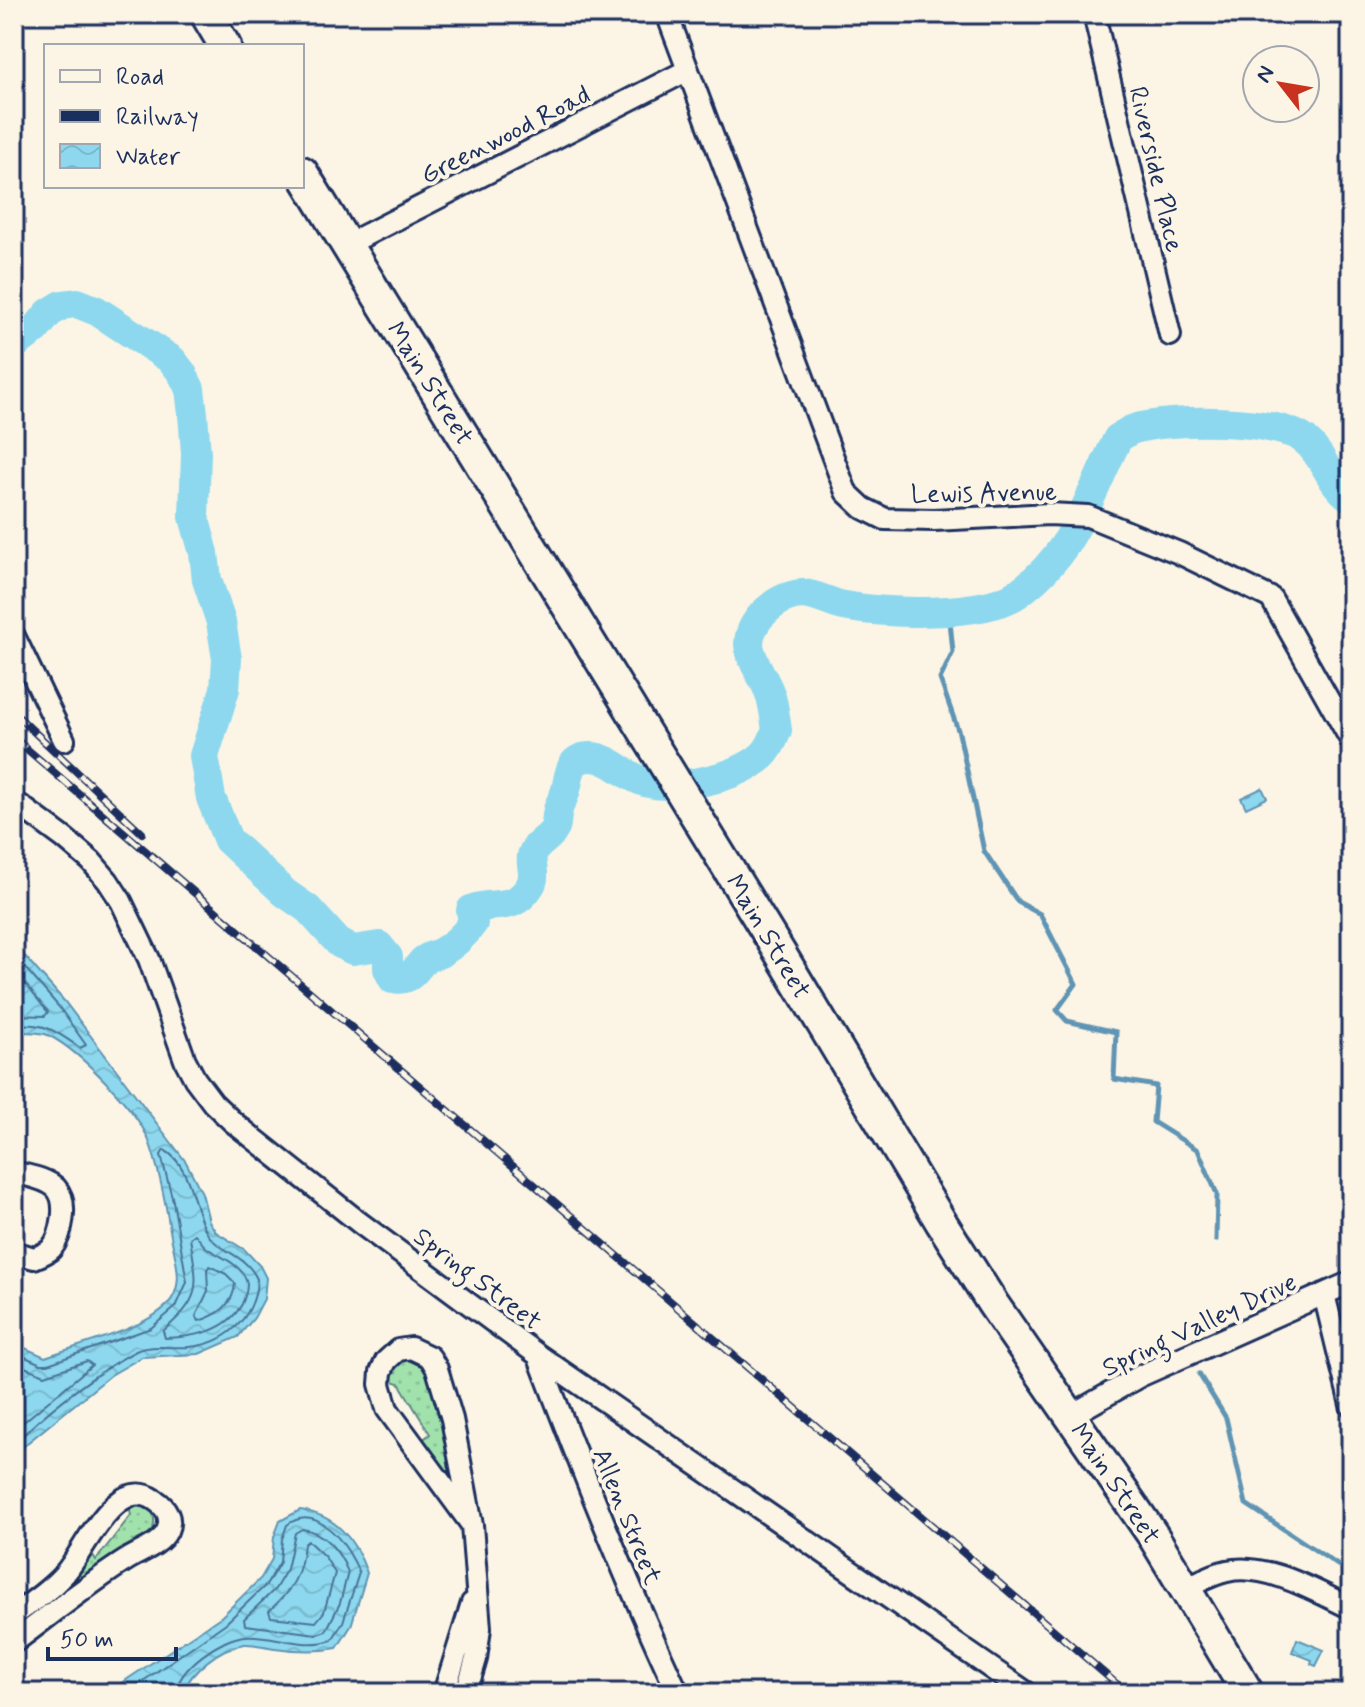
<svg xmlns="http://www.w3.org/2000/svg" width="1365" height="1707" viewBox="0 0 1365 1707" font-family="Mynerve,sans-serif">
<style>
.park{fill:url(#park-dots);stroke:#5e8885;stroke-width:2}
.water{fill:url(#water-waves);stroke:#5f94b4;stroke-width:2}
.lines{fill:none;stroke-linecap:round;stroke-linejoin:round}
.shore{stroke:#497398;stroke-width:2}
.stream{stroke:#5f94b4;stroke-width:5}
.river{stroke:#8dd8ee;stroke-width:30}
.minor-casing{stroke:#1b2f5e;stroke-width:26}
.secondary-casing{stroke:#1b2f5e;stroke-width:36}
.minor{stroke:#fcf5e5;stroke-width:20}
.secondary{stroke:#fcf5e5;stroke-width:30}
.rail-casing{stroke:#1b2f5e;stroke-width:8}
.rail{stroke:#fcf5e5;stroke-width:5;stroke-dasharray:15;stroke-linecap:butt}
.labels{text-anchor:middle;stroke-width:8;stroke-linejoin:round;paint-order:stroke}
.street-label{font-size:26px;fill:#1b2f5e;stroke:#fcf5e5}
</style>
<defs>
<pattern id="park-dots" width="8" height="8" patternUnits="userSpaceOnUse" patternTransform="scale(2)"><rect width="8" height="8" fill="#a1e2ac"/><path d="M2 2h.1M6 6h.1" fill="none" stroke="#8ac296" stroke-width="1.8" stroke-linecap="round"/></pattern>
<pattern id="water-waves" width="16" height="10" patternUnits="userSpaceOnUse" patternTransform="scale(2)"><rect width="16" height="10" fill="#8dd8ee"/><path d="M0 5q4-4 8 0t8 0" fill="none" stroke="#79bace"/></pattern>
</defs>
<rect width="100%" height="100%" fill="#fcf5e5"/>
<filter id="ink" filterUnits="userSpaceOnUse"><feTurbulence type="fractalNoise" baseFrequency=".0125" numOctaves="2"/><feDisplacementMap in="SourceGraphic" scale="16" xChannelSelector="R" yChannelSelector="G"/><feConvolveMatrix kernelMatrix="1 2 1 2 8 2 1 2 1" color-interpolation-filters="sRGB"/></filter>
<g filter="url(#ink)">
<path class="park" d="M414,1357l10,8 32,103 -5,7 -7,2 -27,-33 13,-10 -31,-51 -12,-4 5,-18z
M126,1498l25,8c4,12 5,21 -2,32l-65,41 -8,-7 12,-25 8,13 35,-45z"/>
<path class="water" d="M1262,788l5,10 -21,10 -5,-10z
M14,944l51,58 121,160 16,31 7,28 7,11 29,18 15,16 6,12 -2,21 -10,19 -16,19 -39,17 -57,3 -31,18 -85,69 -12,13v-114l31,14c33,-12 98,-27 122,-52 19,-20 8,-45 4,-69 -5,-31 -11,-65 -22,-95 -12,-32 -69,-89 -99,-105 -11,-5 -25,-4 -36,-3z
M300,1510c36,5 55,29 67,63l-16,53 -14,22c-21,4 -41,3 -62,0 -10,-1 -22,-5 -31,-4 -25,4 -52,26 -62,49h-63l1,-9 102,-68 39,-38 11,-19 2,-22 6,-16z
M1297,1639l27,11 -8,16 -5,-2 1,-4 -20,-8z"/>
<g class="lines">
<path class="shore" d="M14,955l45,52 27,38 -6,3c-24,-17 -35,-26 -66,-23
M14,970l34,42 -3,4 -31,-1
M195,1234c4,5 7,10 12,14 13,9 34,16 39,32 3,7 -1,17 -4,24 -15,28 -48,33 -77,34l-2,-7c40,-34 35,-44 27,-93z
M210,1266l16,8 9,9c-1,22 -17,32 -36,38l-3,-5 12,-25 -1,-22z
M14,1352l27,12h7l103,-36 25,-21 11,-25 -14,-81 -12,-46 3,-5c28,15 28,58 43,83 11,19 38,20 50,46 -1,35 -26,61 -60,67 -19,4 -44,-3 -61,5 -34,17 -98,66 -122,94
M14,1363l31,12 42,-14 5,4 -78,65
M302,1529c22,2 38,23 46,43l-8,31 -14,28 -9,3 -72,-9 -1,-6 31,-30 12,-20 8,-36z
M308,1541l17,16 10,16 -11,39 -8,10 -45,-5 -2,-6c23,-21 32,-35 35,-67z
M126,1693l100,-70 41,-39 13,-22 2,-23 5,-14c31,-24 63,23 72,48l-16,49 -11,18c-30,10 -58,-6 -87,-4 -24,2 -67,32 -69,57"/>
<path class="stream" d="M949,611l4,41 -13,27 19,54 25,118 34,51 22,12 36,70 -19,26 10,11 49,11 -2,47 42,7 -3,36 45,28 19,44 -1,46
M1199,1374l27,44 20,86 105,70"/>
<path class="river" d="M14,345l22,-16 13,-16 13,-8 15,-2 20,8 75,49 10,13 8,16 3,25 3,39 -2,64 10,36 3,27 14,42 6,37 -2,30 -21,67 7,42 17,42 57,53 23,16 31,34 14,7 26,-4 9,11v12l5,10c20,0 19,-6 30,-18 4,-4 12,-6 17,-8 14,-8 24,-17 33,-30l-2,-13c20,-10 42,4 59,-24 7,-11 0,-19 2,-30 2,-12 18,-17 23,-28 2,-6 1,-11 3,-18 1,-6 5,-11 7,-17 5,-15 2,-35 24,-36 21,-1 37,20 56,25 32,9 92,-4 117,-26 7,-6 12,-18 15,-26 -2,-12 -3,-25 -7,-36 -5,-15 -20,-34 -21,-50 0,-25 31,-50 54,-50 14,1 27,9 41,12 40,8 139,11 173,-12 58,-41 71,-97 101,-156 5,-3 10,-7 16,-9 34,-11 144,-11 171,11 21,17 23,42 46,58"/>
<g class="minor-casing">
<path id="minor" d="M667,14l179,478 17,16 22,11 49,1 115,-6 39,2 91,37 92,45 80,142
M1094,14l76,321
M346,245l342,-175
M14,636l50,104
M14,801l50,37 27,23 17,20 13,20 28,58 36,101 10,19 18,24 20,19 127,101 178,132 489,338
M14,1172c13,4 32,6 42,16 13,14 6,48 -5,61 -4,4 -12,7 -17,9l-20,-6
M1324,1294l27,111
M538,1355c43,114 88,227 140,338
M1070,1416l70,-40 211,-94
M1186,1588c13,-6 26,-14 41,-17 39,-9 90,21 124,37
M14,1615c17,-12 39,-27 52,-43 20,-24 50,-98 89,-72 11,7 18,18 12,31 -7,14 -26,20 -39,28 -40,25 -76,55 -114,83
M444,1693l28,-90
M466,1693l10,-34 4,-31 -8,-103 -20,-106 -15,-50 -7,-12 -19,-9 -13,2 -12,11 -5,11 -1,12 7,25 85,116"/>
</g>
<g class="secondary-casing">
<path id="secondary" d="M206,14l19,32
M302,172l481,786 158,264 52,82 159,230 96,159"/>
</g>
<use href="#minor" class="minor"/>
<use href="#secondary" class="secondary"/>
<g class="rail-casing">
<path id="rail" d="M14,713l128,120
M14,738l1113,955"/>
</g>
<use href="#rail" class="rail"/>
</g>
</g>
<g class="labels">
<g class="street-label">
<text transform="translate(505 134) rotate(-27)" y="9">Greenwood Road</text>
<text transform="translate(1157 169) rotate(77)" y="9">Riverside Place</text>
<text transform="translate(431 383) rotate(58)" y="9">Main Street</text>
<text transform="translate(984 492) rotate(-1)" y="9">Lewis Avenue</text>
<text transform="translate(769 936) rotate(59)" y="9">Main Street</text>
<text transform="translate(478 1278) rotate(37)" y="9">Spring Street</text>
<text transform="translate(1199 1324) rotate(-25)" y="9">Spring Valley Drive</text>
<text transform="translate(1116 1483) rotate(56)" y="9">Main Street</text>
<text transform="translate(628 1516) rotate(68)" y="9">Allen Street</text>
</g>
</g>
<rect width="1365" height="1707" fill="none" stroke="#fcf5e5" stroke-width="48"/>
<rect x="24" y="24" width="1317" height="1659" fill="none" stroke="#1b2f5e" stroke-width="3" filter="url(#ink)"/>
<rect x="44" y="44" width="260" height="144" fill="#fcf5e5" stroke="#a2a6af" stroke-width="2"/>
<rect x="60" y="70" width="40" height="12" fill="#fcf5e5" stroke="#a2a6af" stroke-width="2"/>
<text x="116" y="84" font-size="24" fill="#1b2f5e">Road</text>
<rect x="60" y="110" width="40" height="12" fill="#1b2f5e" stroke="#a2a6af" stroke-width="2"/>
<text x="116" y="124" font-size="24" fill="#1b2f5e">Railway</text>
<rect x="60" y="144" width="40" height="24" fill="url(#water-waves)" stroke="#a2a6af" stroke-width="2"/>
<text x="116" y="164" font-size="24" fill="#1b2f5e">Water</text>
<g transform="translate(1281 84) rotate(301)"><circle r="38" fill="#fcf5e5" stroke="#a2a6af" stroke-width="2"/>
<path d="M0-6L14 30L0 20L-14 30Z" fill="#c8321e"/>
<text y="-12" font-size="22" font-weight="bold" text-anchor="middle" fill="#1b2f5e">N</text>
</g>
<path d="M48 1647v12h128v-12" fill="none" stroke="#1b2f5e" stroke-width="4"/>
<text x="60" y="1647" font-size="24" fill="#1b2f5e" stroke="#fcf5e5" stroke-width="6" paint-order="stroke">50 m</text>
</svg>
